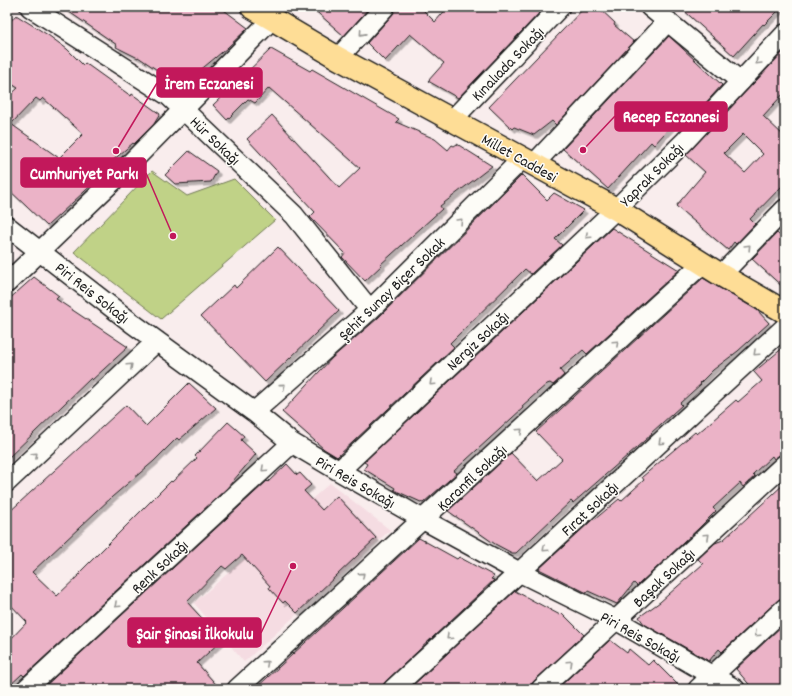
<svg xmlns="http://www.w3.org/2000/svg" width="792" height="696" viewBox="0 0 792 696" font-family="Dekko,sans-serif">
<style>
.built{fill:#f5dce2}
.green{fill:#c0d287;stroke:#6e7752}
.building{fill:#ebb3c7;stroke:#1c1c1c;fill-rule:evenodd;filter:url(#shadow)}
.lines{fill:none;stroke-linecap:round;stroke-linejoin:round}
.minor-casing{stroke:#1c1c1c;stroke-width:22}
.major-casing{stroke:#1c1c1c;stroke-width:25}
.minor{stroke:#fdfcf7;stroke-width:19}
.major{stroke:#fedd96;stroke-width:22}
.oneway{stroke:#989794}
.labels{text-anchor:middle;stroke-width:3;stroke-linejoin:round;paint-order:stroke}
.street-label{font-size:16px;fill:#1c1c1c;stroke:#fdfcf7}
.leader{fill:none;stroke:#c2185b;stroke-width:1.5}
.callout-dot{fill:#c2185b;stroke:#fdfcf7;stroke-width:1.5}
.callout{fill:#c2185b;stroke:#c2185b;stroke-width:1.5}
.callout-label{font-size:17px;text-anchor:middle;font-weight:bold;fill:#fff}
</style>
<defs>
<filter id="shadow"><feDropShadow dx="3.5" dy="3.5" stdDeviation="0" flood-color="#0004"/></filter>
</defs>
<rect width="100%" height="100%" fill="#f9eded"/>
<filter id="ink" filterUnits="userSpaceOnUse"><feTurbulence type="fractalNoise" baseFrequency=".025" numOctaves="2"/><feDisplacementMap in="SourceGraphic" scale="8" xChannelSelector="R" yChannelSelector="G"/><feConvolveMatrix kernelMatrix="1 2 1 2 8 2 1 2 1" color-interpolation-filters="sRGB"/></filter>
<g filter="url(#ink)">
<path class="built" d="M330,483l60,47 -146,132 -50,-59z"/>
<path class="green" d="M152,171l35,25 47,-17 41,41 -114,99 -87,-67z"/>
<path class="building" d="M62,7h158l28,21 -21,20 -46,38 -43,-29v1l-22,-11 1,-2z
M311,7h59l-26,29z
M396,7h24l15,15 13,-15h97l-87,91 -30,-17 16,-18 -34,-29 -25,27 -18,-18 26,-29z
M585,7h13l17,16 -1,2 20,17 -78,83 -4,-4 -18,14 -20,-8 -2,2 -23,-22z
M680,7h102l-18,18 -1,-1 -29,32z
M16,15l32,20 19,14 16,16 2,-2 46,33 1,-2 28,20 -6,10 -20,20 -1,-1 -22,19 2,3 -3,3 -63,58 -40,-38v-90l11,-10 -11,-7v-56zM36,98l4,3 3,-3 40,36 -24,24 -48,-34z
M669,36l53,49 -30,33 -7,-7 -31,34 -3,-3 -43,47 -45,-40z
M271,49l39,22 2,-2 87,50 -3,3 39,17 13,11 4,-5 2,1 3,-2 35,22 -52,40 2,3 -61,55 1,1 -17,16 -23,-24 3,-4 -35,-36 5,-5 -68,-73 25,-24 67,73 21,-20 -91,-80 -14,15 -7,-4 -21,21 -14,-15z
M785,50v42l-22,24 22,21v46l-35,36 5,5 -19,20 -2,-2 -6,8 -52,-44 29,-34 -19,-17zM743,134l20,20 -18,19 -21,-20z
M189,151l28,20 -6,11 -36,2 -10,-9z
M522,175l25,25 7,-7 30,17 -29,29 7,6 -31,29 -6,-5 -75,74 4,4 -117,110 -13,-8 -42,-37 50,-54 46,-40z
M612,228l67,42 -92,84 -4,-4 -23,20 4,5 -11,10 -3,-2 -3,1 -25,22 1,2 -69,63 3,2 -34,30 -29,-13 1,-2 -31,-19 3,-5 -3,-2z
M777,233l8,7v49l-33,-30z
M278,247l61,64 -74,71 -64,-66 33,-31 2,3z
M34,277l25,19 -3,3 72,48 -36,33 -1,-2 -84,81v-158z
M703,278l54,32 12,13 -31,28 -25,19 -13,13 1,1 -21,19 2,2 -31,28 1,1 -79,69 -2,-2 -55,52h-4l-17,-9 -47,-33 63,-58 27,28 24,-22 -26,-27z
M785,346v107l-7,3 -4,3 -2,-3 -19,18 2,2 -12,11 -3,-4 -27,25 3,3 -18,18 -61,57 -3,-3 -17,21 -29,-13 -1,2 -48,-24 54,-50 1,1 25,-21 2,2 23,-21 -2,-3 53,-45 2,2 39,-34 2,2 24,-21 -8,-9z
M189,383l27,25 -37,32 -2,-2 -23,23 -42,36 -80,75 25,24 23,-22 -1,-1 92,-92 1,1 25,-24 -2,-2 33,-34 16,14 -3,4 15,14 -29,34 -203,188 -2,-2 -15,14v-45l20,-21 -20,-21v-87l119,-109 20,21z
M287,464l10,11 3,-2 11,12 -7,6 18,19 15,-14 39,42 -79,75 -12,-12 -2,2 -14,-15 1,-2 -28,-31 -16,14 -4,-3 -35,36 35,38 -25,23 23,26h-178l225,-208 1,1z
M785,483v114l-7,3 -56,52 -3,-3 -10,12 -65,-37 -5,-7 21,-15 43,-38 -5,-5 17,-16 8,-3z
M419,538l38,21 2,-2 35,19 -3,3 3,1 -108,101 -3,4 -1,4h-127z
M515,591l45,24 2,-2 22,22 -50,46 -3,4 -1,4h-121z
M785,623v66h-32l-17,-20z
M610,640l17,13 2,-4 19,16 5,-5 29,29h-125z"/>
<g class="lines">
<g class="minor-casing">
<path id="minor" d="M30,7l139,89 125,119 76,95
M650,7l90,74
M338,58l47,-51
M453,119l107,-112
M534,164l134,-143
M7,226l125,97 122,89 38,31 47,28 85,49 95,52 97,48 119,69
M721,275l64,-66
M7,283l104,-100 161,-164
M254,412l116,-102 153,-152
M339,471l277,-262 69,-68 100,-107
M7,482l150,-141
M26,689l266,-246
M237,689l466,-426
M393,689l392,-362
M541,689l244,-225
M698,689l87,-81"/>
</g>
<g class="major-casing">
<path id="major" d="M252,7l86,51 278,151 105,66 64,37"/>
</g>
<use href="#minor" class="minor"/>
<use href="#major" class="major"/>
</g>
<defs><path id="oneway-chevron" d="M-2-3.5L2.5 0L-2 3.5" fill="none" stroke-width="1.6" stroke-linecap="round" stroke-linejoin="round"/></defs>
<g class="oneway">
<use href="#oneway-chevron" transform="translate(362 33) rotate(132)"/>
<use href="#oneway-chevron" transform="translate(758 62) rotate(134)"/>
<use href="#oneway-chevron" transform="translate(460 221) rotate(-45)"/>
<use href="#oneway-chevron" transform="translate(588 236) rotate(137)"/>
<use href="#oneway-chevron" transform="translate(748 247) rotate(-46)"/>
<use href="#oneway-chevron" transform="translate(616 343) rotate(-43)"/>
<use href="#oneway-chevron" transform="translate(756 353) rotate(137)"/>
<use href="#oneway-chevron" transform="translate(130 366) rotate(-43)"/>
<use href="#oneway-chevron" transform="translate(432 383) rotate(137)"/>
<use href="#oneway-chevron" transform="translate(283 386) rotate(-41)"/>
<use href="#oneway-chevron" transform="translate(520 431) rotate(-43)"/>
<use href="#oneway-chevron" transform="translate(661 442) rotate(137)"/>
<use href="#oneway-chevron" transform="translate(35 455) rotate(-43)"/>
<use href="#oneway-chevron" transform="translate(264 469) rotate(137)"/>
<use href="#oneway-chevron" transform="translate(707 536) rotate(-43)"/>
<use href="#oneway-chevron" transform="translate(545 549) rotate(137)"/>
<use href="#oneway-chevron" transform="translate(362 575) rotate(-42)"/>
<use href="#oneway-chevron" transform="translate(117 605) rotate(137)"/>
<use href="#oneway-chevron" transform="translate(757 634) rotate(137)"/>
<use href="#oneway-chevron" transform="translate(449 637) rotate(137)"/>
<use href="#oneway-chevron" transform="translate(266 663) rotate(-42)"/>
<use href="#oneway-chevron" transform="translate(570 663) rotate(-43)"/>
</g>
</g>
<g class="labels">
<g class="street-label">
<text transform="translate(507 63) rotate(-46)" y="6">Kınalıada Sokağı</text>
<text transform="translate(216 140) rotate(44)" y="6">Hür Sokağı</text>
<text transform="translate(520 157) rotate(29)" y="6">Millet Caddesi</text>
<text transform="translate(651 174) rotate(-45)" y="6">Yaprak Sokağı</text>
<text transform="translate(391 288) rotate(-44)" y="6">Şehit Sunay Biçer Sokak</text>
<text transform="translate(93 292) rotate(38)" y="6">Piri Reis Sokağı</text>
<text transform="translate(477 340) rotate(-43)" y="6">Nergiz Sokağı</text>
<text transform="translate(471 477) rotate(-43)" y="6">Karanfil Sokağı</text>
<text transform="translate(356 481) rotate(30)" y="6">Piri Reis Sokağı</text>
<text transform="translate(589 508) rotate(-43)" y="6">Fırat Sokağı</text>
<text transform="translate(159 566) rotate(-43)" y="6">Renk Sokağı</text>
<text transform="translate(663 577) rotate(-43)" y="6">Başak Sokağı</text>
<text transform="translate(641 636) rotate(29)" y="6">Piri Reis Sokağı</text>
</g>
</g>
<path class="leader" d="M116 151L157 83M583 150L615 116M173 236L146 173M293 566L261 633"/>
<g class="callout-dot">
<circle cx="116" cy="151" r="4"/>
<circle cx="583" cy="150" r="4"/>
<circle cx="173" cy="236" r="4"/>
<circle cx="293" cy="566" r="4"/>
</g>
<g class="callout">
<rect x="157" y="68" width="105" height="29" rx="4"/>
<rect x="615" y="102" width="112" height="29" rx="4"/>
<rect x="21" y="158" width="125" height="29" rx="4"/>
<rect x="128" y="618" width="133" height="29" rx="4"/>
</g>
<g class="callout-label">
<text x="209" y="89">İrem Eczanesi</text>
<text x="671" y="122">Recep Eczanesi</text>
<text x="84" y="179">Cumhuriyet Parkı</text>
<text x="195" y="639">Şair Şinasi İlkokulu</text>
</g>
<rect width="792" height="696" fill="none" stroke="#fdfcf7" stroke-width="24"/>
<rect x="12" y="12" width="768" height="672" fill="none" stroke="#1c1c1c" stroke-width="1.5" filter="url(#ink)"/>
</svg>
